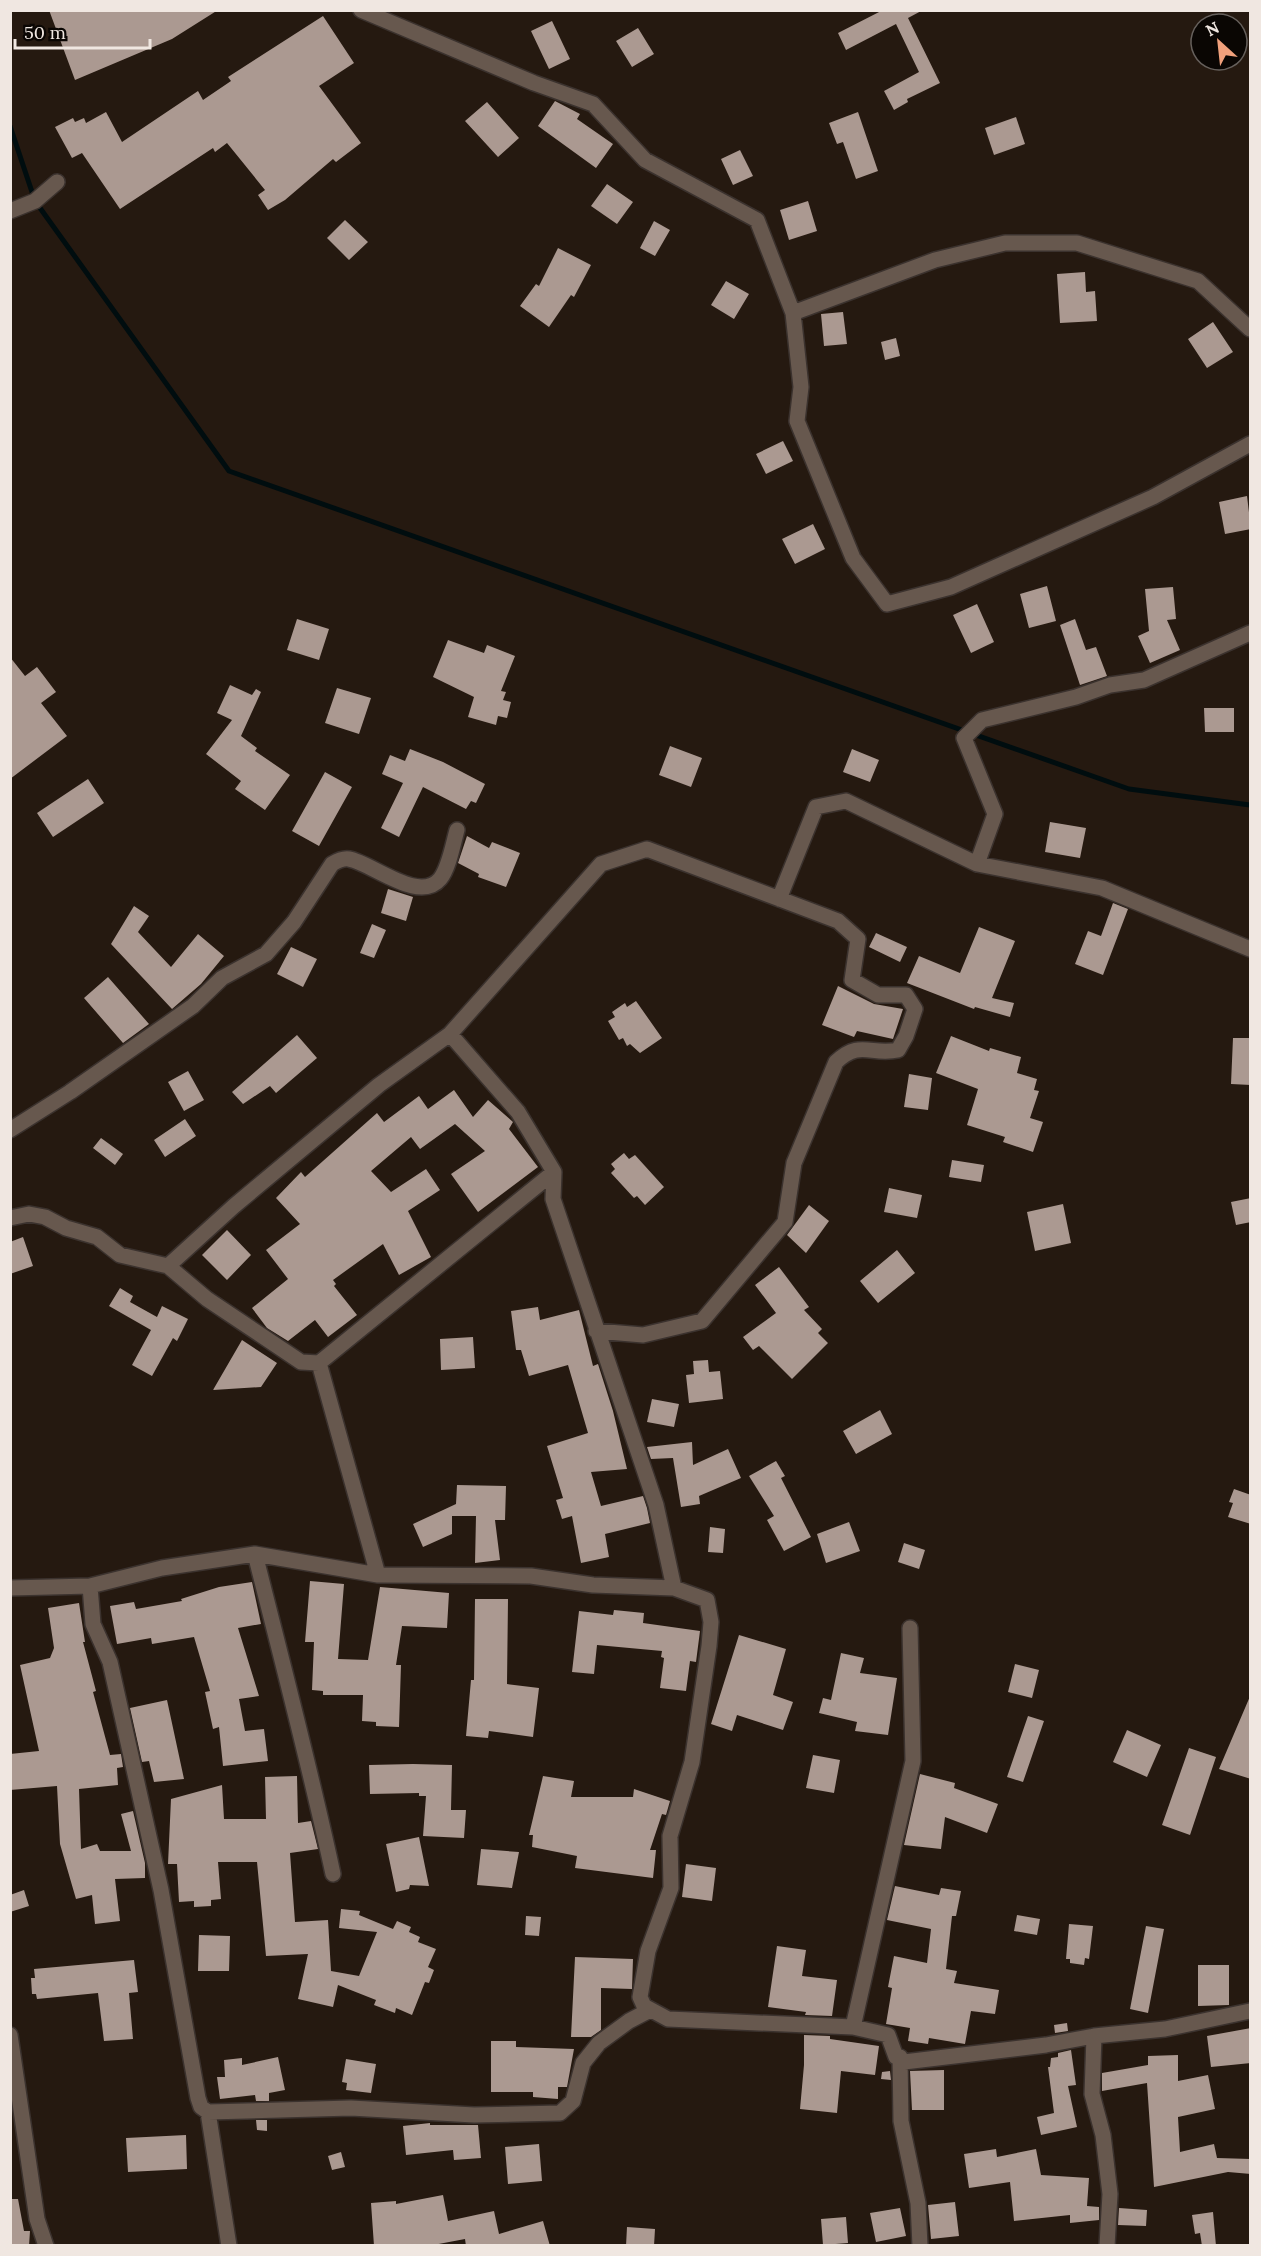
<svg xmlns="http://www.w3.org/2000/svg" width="1261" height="2256" viewBox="0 0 1261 2256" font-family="Lora,serif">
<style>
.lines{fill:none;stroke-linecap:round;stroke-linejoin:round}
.stream{stroke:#000d0f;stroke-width:5}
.building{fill:#ab9991}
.street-casing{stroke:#3b322e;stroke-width:18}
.street{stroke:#67584e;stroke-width:15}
</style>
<rect width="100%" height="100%" fill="#251910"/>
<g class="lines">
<path class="stream" d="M10,126l25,75 194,270 900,318 121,16"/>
</g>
<path class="building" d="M49,10l140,1 29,-1 -46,29 -97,41z
M883,10h40l-15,8 32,65 -33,16 1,3 -14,8 -10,-19 35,-19 -23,-48 -50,26 -8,-17z
M323,16l31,47 -35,23 42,57 -25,19 -3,-3 -48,41 -17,10 -10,-15 7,-5 -38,-47 -12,9 -2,-4 -93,61 -38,-56 -10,5 -17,-31 18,-9 2,4 9,-4 2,5 20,-11 16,30 76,-51 5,9 28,-19 -3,-4z
M552,21l18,38 -21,10 -18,-38z
M638,28l16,26 -22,13 -16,-26z
M555,101l25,13 -3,5 36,25 -17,24 -58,-42z
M487,102l32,36 -21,19 -33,-36z
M858,112l20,59 -22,8 -13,-37 -6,2 -8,-21z
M1016,117l9,27 -31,11 -9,-27z
M740,150l13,26 -20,9 -12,-26z
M607,184l26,18 -16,22 -26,-18z
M808,201l9,30 -28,9 -9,-30z
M345,220l23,22 -19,18 -22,-22z
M654,221l16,9 -15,26 -15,-8z
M558,248l33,17 -17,32 -3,-2 -22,32 -29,-21 16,-22 3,2z
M1085,272l1,20 9,-1 2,30 -37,2 -3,-49z
M726,281l23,13 -15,25 -23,-14z
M843,312l4,32 -23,2 -3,-32z
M1213,322l20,30 -26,16 -19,-29z
M896,338l4,18 -15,4 -4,-18z
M783,441l10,20 -27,13 -10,-20z
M1247,496l4,33 -26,5 -6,-32z
M813,524l12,25 -30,15 -13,-25z
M1047,586l9,35 -27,7 -9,-34z
M1173,587l3,32 -9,1 13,30 -30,13 -12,-27 11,-5 -4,-42z
M977,604l17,38 -23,11 -18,-38z
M297,619l32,10 -10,31 -32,-10z
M1075,619l11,31 10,-3 11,29 -27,9 -20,-60z
M448,640l36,13 3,-8 28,11 -14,35 5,1 -3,8 8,2 -4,16 -9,-2 -2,9 -28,-8 6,-20 -41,-20z
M10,657l15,19 12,-9 19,25 -15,11 26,33 -57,43z
M230,685l22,10 4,-6 5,3 -20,44 16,12 -2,3 35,24 -25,35 -30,-21 6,-8 -35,-27 26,-34 -15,-7z
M337,688l34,10 -12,36 -34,-11z
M1204,708h30v24h-29z
M670,746l32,12 -11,29 -32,-12z
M410,749l33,13 42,22 -9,19 -5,-2 -5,8 -43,-22 -24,50 -18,-9 22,-45 -21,-9 8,-19 15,6z
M852,749l27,11 -9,22 -27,-10z
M325,772l27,15 -33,59 -27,-15z
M88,779l16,24 -51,34 -16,-24z
M1050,822l36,6 -6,30 -35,-6z
M467,836l22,12 3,-6 28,11 -14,34 -28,-10 1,-3 -21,-11z
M388,889l25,8 -7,24 -25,-8z
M1113,903l15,6 -25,66 -28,-11 13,-33 13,5z
M134,906l15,10 -11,16 33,35 27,-33 26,22 -23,28 -29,25 -61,-65z
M372,924l14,6 -12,28 -14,-5z
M979,927l36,14 -23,57 22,5 -4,14 -35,-10 -1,2 -67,-26 12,-27 41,17z
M876,933l31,14 -7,15 -31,-15z
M291,947l26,12 -14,28 -26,-13z
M108,977l41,47 -26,19 -39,-45z
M838,986l36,18 29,5 -10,30 -36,-8 -3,6 -32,-12z
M636,1001l26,37 -22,15 -10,-9 -3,2 -4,-8 -4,2 -11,-19 7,-4 -3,-5 13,-9 2,4z
M297,1035l20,23 -41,35 -6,-7 -27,18 -11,-12z
M951,1036l38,15 1,-3 31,9 -4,16 20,6 -3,11 5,1 -9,27 13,4 -10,30 -30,-10 2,-5 -38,-12 11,-36 -42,-16z
M1233,1038h18v47l-20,-1z
M188,1071l16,29 -20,11 -16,-29z
M909,1074l23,4 -4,32 -24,-3z
M454,1090l19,27 15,-17 25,22 -4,7 29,38 -60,45 -27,-38 34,-23 -30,-27 -35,25 -9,-12 -40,34 20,21 35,-23 14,21 -32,21 23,46 -32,18 -16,-31 -50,36 3,4 -2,2 23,29 -29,22 -13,-17 -27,21 -21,-13 -15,-20 36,-29 -22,-29 34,-26 -24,-26 25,-26 4,5 72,-64 7,9 35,-26 9,13z
M185,1119l11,17 -31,21 -11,-17z
M101,1138l22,16 -8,11 -22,-17z
M624,1153l5,6 6,-4 29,32 -19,18 -8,-9 -3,2 -23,-25 4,-4 -4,-5z
M952,1160l32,5 -3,17 -32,-5z
M889,1188l33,7 -5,23 -33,-6z
M1251,1198v24l-15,3 -5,-23z
M1063,1204l8,39 -36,8 -8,-39z
M809,1205l20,16 -23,32 -19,-18z
M227,1230l24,25 -24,25 -25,-25z
M23,1237l10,29 -23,8v-32z
M897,1250l18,23 -37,30 -18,-22z
M779,1267l30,40 -5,3 18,19 -4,4 10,10 -36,36 -33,-33 -6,4 -10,-13 33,-24 -21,-28z
M120,1288l13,8 -3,6 27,15 5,-11 26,13 -11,22 -4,-3 -21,38 -20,-11 19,-35 -42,-24z
M538,1307l2,13 39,-10 14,56 5,-2 15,47 14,58 -36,3 10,34 42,-10 4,12 3,15 -45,11 4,23 -28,6 -9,-47 -10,3 -6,-19 7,-2 -16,-52 41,-13 -20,-68 -39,11 -8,-26h-5l-5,-39z
M473,1337l2,31 -34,2 -1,-31z
M242,1340l35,23 -16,24 -48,3z
M708,1360l1,12 11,-1 3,28 -34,4 -3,-28 8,-1 -1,-13z
M652,1399l27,5 -5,23 -27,-5z
M880,1410l12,24 -36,20 -13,-23z
M692,1442l1,23 35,-16 13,29 -42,18 1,8 -19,3 -8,-49 -22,1 -4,-12z
M776,1461l9,15 -4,2 30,59 -27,14 -17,-31 7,-4 -25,-40z
M457,1485l49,1 -1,34h-10l5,40 -25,3 1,-47h-24v18l-29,13 -10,-23 43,-20z
M1234,1489l17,6v29l-23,-7 5,-14 -4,-1z
M849,1522l11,29 -34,12 -9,-29z
M710,1527l15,2 -2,24 -15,-1z
M904,1543l21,7 -6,19 -21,-7z
M310,1581l34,3 -6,75 30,1 12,-73 69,6 -2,35 -45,-2 -6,39h5l-2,62 -23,-1v-4l-14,-1 1,-26h-40v-4l-11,-1 2,-48h-9z
M252,1582l9,42 -23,4 21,68 -20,3 6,32 19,-2 4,32 -45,5 -4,-39 -6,2 -8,-37 5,-1 -16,-54 -42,7 -1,-6 -34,6 -7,-38 24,-4 2,7 46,-8 -1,-2 38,-12z
M475,1599h33l-1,85 32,4 -6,49 -44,-6 -1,7 -22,-2 5,-56h3z
M79,1603l6,39h-2l13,49 -3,1 17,63 11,-1 2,13 -6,1 1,17 -39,4 2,60 16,-5 3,7h31l-10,-37 12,-3 12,52v15l-30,1 5,42 -25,3 -3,-29 -16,4 -16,-55 -3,-58 -47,4v-36l29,-3 -19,-86 30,-7 4,-10 -6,-40z
M614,1610l30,3 -1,10 57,8 -4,31 -6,-1 -4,30 -26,-3 4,-30 -3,-1 1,-6 -65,-6 -3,29 -22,-2 7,-61 34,4z
M739,1635l47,14 -13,46 20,7 -10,28 -46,-15 -5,16 -21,-7z
M841,1653l23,5 -4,15 37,5 -9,57 -33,-4 2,-9 -38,-9 4,-15 8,2z
M1015,1664l24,6 -7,28 -24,-6z
M1251,1694v85l-32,-10z
M167,1700l17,79 -30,3 -5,-21 -7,1 -12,-54z
M1028,1716l16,5 -21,61 -16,-5z
M1127,1730l34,15 -14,32 -34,-15z
M1189,1748l27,9 -26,78 -28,-10z
M813,1755l27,5 -6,33 -28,-5z
M413,1764l39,1 -1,45h15l-2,28 -41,-2 3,-40h-7v-3l-49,1 -1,-29z
M920,1774l35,9 -1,5 44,16 -11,29 -42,-16 -4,32 -37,-4z
M297,1776l1,47 13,-2 7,28 -28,4 5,69 33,-2 3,51 28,5 18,-44 -38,-4 2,-19 19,2 -1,4 34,14 4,-8 14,6 -2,5 11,5 -2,5 18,7 -8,18 6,3 -5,13 -4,-1 -13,33 -16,-7 -1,5 -21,-8 2,-5 -38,-15 -5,22 -35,-8 10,-45 -42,2 -9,-94h-39l3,37 -10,1v6l-17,1v-6l-15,1 -2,-38h-9l3,-65 51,-14 2,34h42l-1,-42z
M543,1776l31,5 -3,16h62l1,-8 36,12 -4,14 -4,-1 -12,36h6l-3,28 -78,-10 2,-12 -45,-9 1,-12h-4z
M419,1837l10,49 -19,-1 -1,4 -13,3 -10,-48z
M481,1849l38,3 -7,36 -35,-3z
M686,1864l30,4 -4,33 -30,-4z
M895,1886l44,9 2,-7 20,3 -5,25h-4l-6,53 11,2 -3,12 45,7 -4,24 -24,-3 -6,33 -36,-6 -1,6 -20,-3 2,-13 -24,-4 6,-36 -4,-1 6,-31 33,7 4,-34 -44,-9z
M24,1890l5,16 -19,6v-17z
M1017,1915l23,4 -3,16 -23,-4z
M526,1916l15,1 -2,19 -14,-1z
M1069,1924l24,2 -4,33 -4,-1 -1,7 -14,-2v-4h-4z
M1146,1926l18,3 -16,84 -18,-4z
M199,1935l31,1 -1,35h-31z
M777,1946l29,4 -4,26 35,4 -5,36 -27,-1 1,-3 -38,-5z
M575,1957l58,2 -1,30 -31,-1v42l-10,7h-20z
M134,1960l4,32 -9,1 4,46 -29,2 -6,-48 -61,6 -1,-5h-4l-1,-16h4l-1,-9z
M1198,1965h31v40l-31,1z
M1067,2023l1,8 -13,2 -1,-8z
M1251,2028v35l-40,4 -4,-31z
M804,2035l26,1v3l49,7 -4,29 -34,-4 -4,42 -37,-4 4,-44z
M491,2041h25v6l58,2 -7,38h-9v12l-25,-2v-5h-42z
M1071,2050l5,35 -8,1 9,41 -36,8 -4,-18 17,-4 -6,-46h2l1,-9 7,-1v-4z
M1178,2055v26l30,-6 7,34 -37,8 2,35 34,-8 3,14 34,1v15l-23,-2 -74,15 -7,-104 -45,8v-18l46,-8v-9z
M278,2057l7,33 -16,3v8h-13l-1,-6 -35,4 -3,-22h8l-1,-17 18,-2v7z
M346,2059l30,5 -5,29 -25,-3 1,-7 -5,-1z
M944,2070v40h-32l-2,-39z
M890,2071l1,9 -10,-1 1,-7z
M256,2120h11v11l-10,-1z
M430,2123v2h48l3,33 -27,2 -1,-10 -47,5 -3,-29z
M186,2135l1,34 -59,3 -2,-34z
M539,2144l3,37 -34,3 -3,-37z
M996,2149l1,8 39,-8 5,26 48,3 -2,28 12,1v13l-29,3v-8l-56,6 -4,-39 -41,6 -5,-34z
M341,2152l4,15 -13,3 -4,-14z
M443,2195l5,26 46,-10 5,23 44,-13 7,25h-84l-1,-7 -37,7h-54l-3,-43 25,-2v3z
M10,2199h8l6,32h6l-1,15h-19z
M955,2202l4,34 -28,3 -3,-34z
M900,2208l6,28 -30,6 -6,-29z
M1119,2208l28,2 -1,16 -28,-1z
M1213,2212l3,34h-14l-2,-13 -5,1 -3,-19z
M846,2217l2,26 -25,2 -2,-26z
M627,2227l28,2 -1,17h-28z"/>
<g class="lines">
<g class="street-casing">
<path id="street" d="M361,10l173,73 59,21 52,56 112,60 36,93 8,74 -4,34 56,137 34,46 64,-17 202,-90 97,-53
M10,211l25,-10 22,-19
M793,313l142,-53 70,-17h72l121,38 52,48
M977,864l18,-50 -31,-76 18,-18 94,-23 34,-12 34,-5 106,-47
M779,899l37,-92 30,-6 131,63 125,24 148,61
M450,1034l68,78 36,60 -1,27 103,306 18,83
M10,1130l60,-38 123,-86 29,-28 44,-24 28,-32 38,-58c5,-3 11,-6 17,-5 23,4 70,45 91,20 9,-11 13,-35 17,-49
M10,1218l19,-4 16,3 21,11 31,9 23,18 48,11 66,-60 145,-121 71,-51 151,-170 46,-15 191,72 20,18 -6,41 26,15h28l9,14 -9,27 -8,14c-27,6 -38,-11 -62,12l-42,101 -9,59 -83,99 -59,14 -47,-4
M168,1266l39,33 94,63 18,1 235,-191
M319,1363l59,212
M255,1554c27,107 55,213 78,320
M90,1586l3,38 17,38 51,228 37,208 3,9 7,5 143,-4 123,7 86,-2 13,-12 10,-38 16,-20 30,-22 21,-11
M10,1588l80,-2 72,-18 93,-14 123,21 153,1 62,9 81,3 33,12 4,22 -2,24 -17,116 -22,74 1,52 -23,63 -8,46 4,9 24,13 185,8 35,8 8,22 8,5 142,-17 48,-9 71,-7 85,-18
M853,2027l60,-266 -3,-133
M10,2035l27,184 9,27
M1094,2036l-2,58 11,41 7,59 -3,52
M900,2057l1,64 17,82 2,43
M208,2112l21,134"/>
</g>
<use href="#street" class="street"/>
</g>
<rect width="1261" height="2256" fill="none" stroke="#f0e7e1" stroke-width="24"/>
<g transform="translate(1219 42) rotate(333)"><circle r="28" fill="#0a0603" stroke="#66605c" stroke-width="1.5"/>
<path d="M0-4.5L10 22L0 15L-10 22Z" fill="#f1a17c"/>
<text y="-9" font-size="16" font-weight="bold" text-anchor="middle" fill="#f0e7e1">N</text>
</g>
<path d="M15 39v9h135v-9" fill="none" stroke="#f0e7e1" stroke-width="3"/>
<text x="24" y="39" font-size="18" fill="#f0e7e1" stroke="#0a0603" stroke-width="4.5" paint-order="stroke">50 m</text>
</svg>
